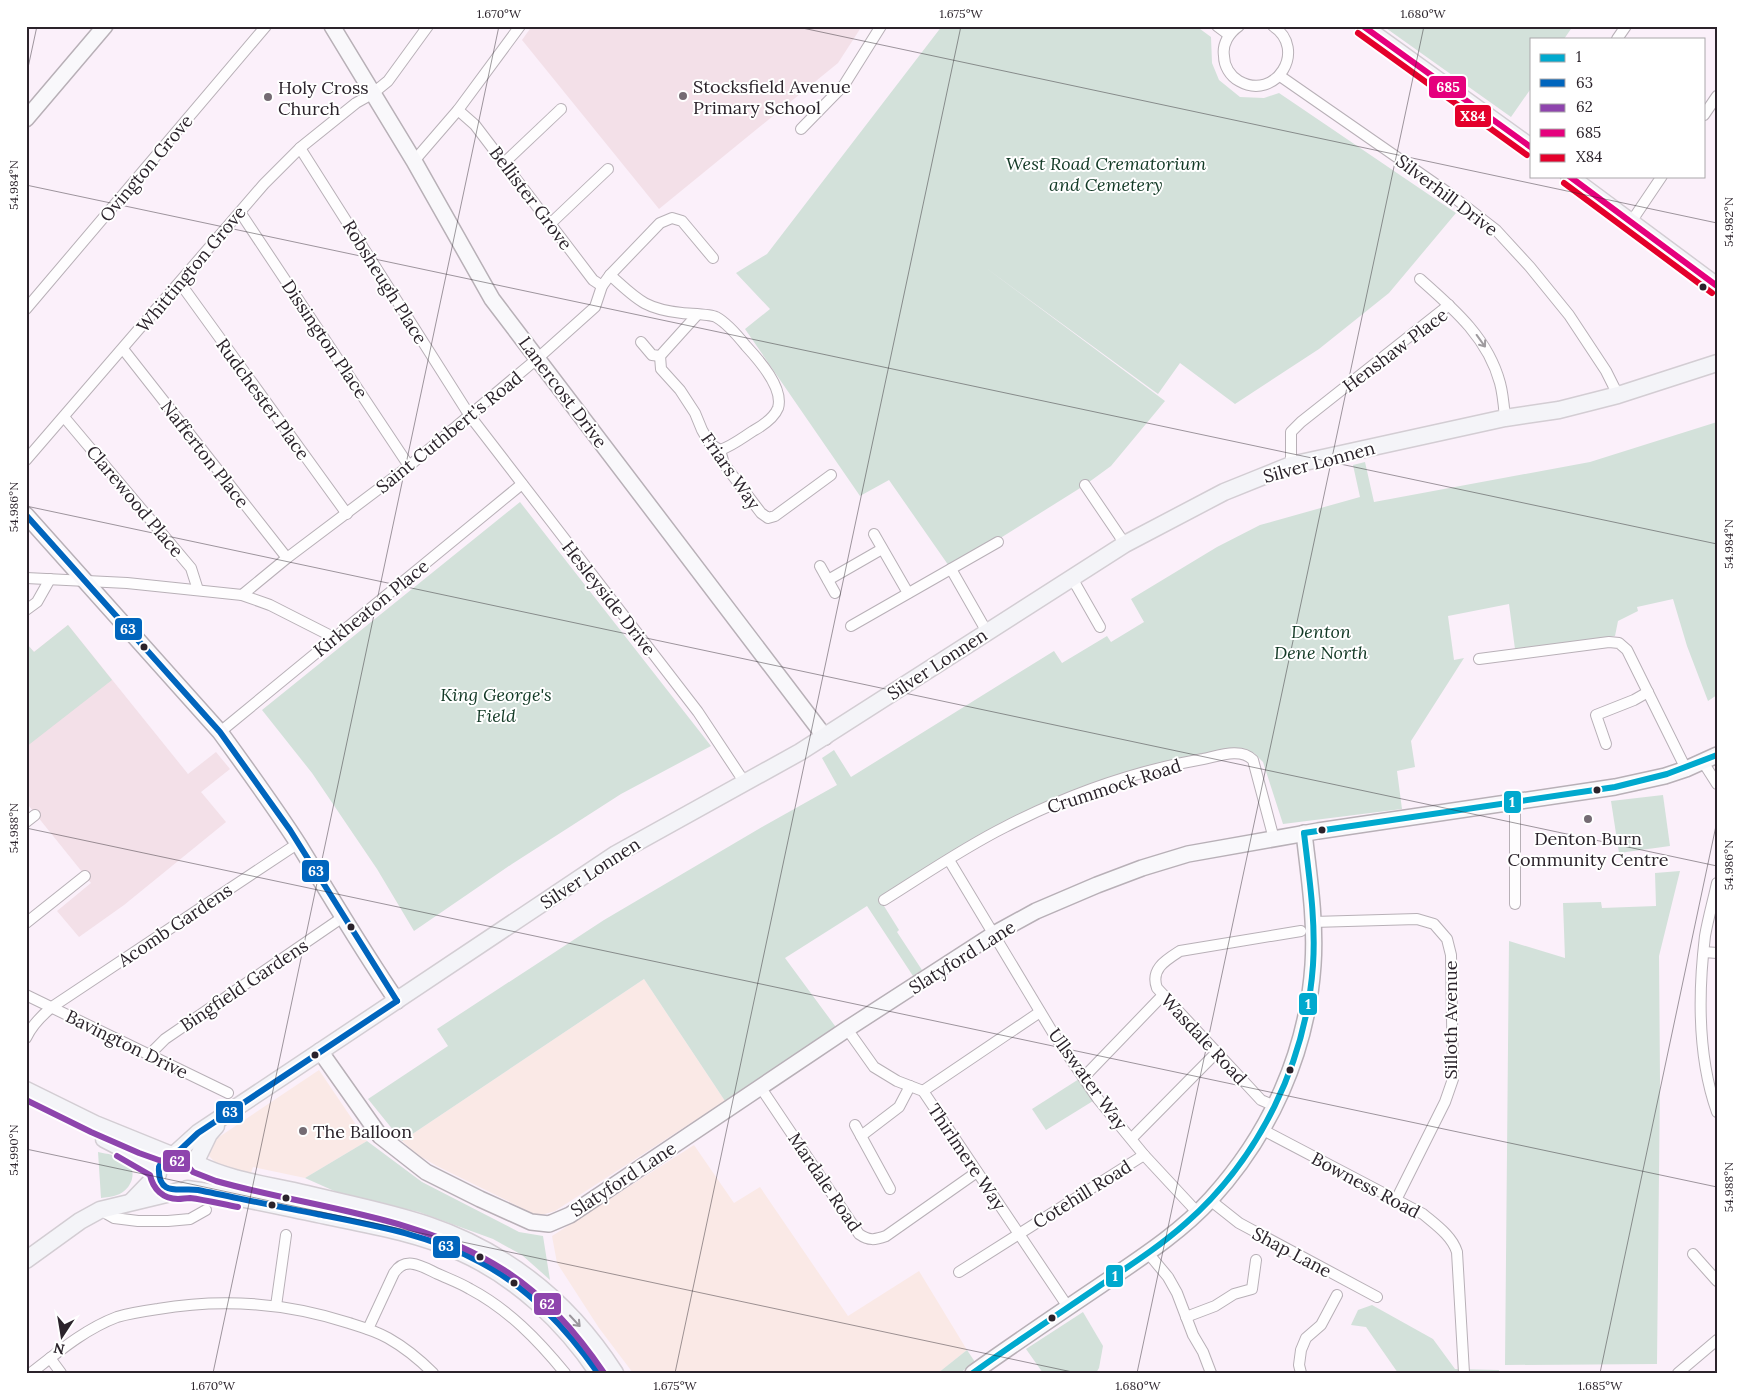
<svg xmlns="http://www.w3.org/2000/svg" width="1743" height="1399" font-family="Lora,serif">
  <style>
    .commercial { fill: #fae9e6 }
    .education { fill: #f3e0e8 }
    .green { fill: #d3e1da }
    .lines { fill: none; stroke-linecap: round; stroke-linejoin: round }
    .street-casing { stroke: #b8b0b7; stroke-width: 12 }
    .secondary-casing { stroke: #b8b0b7; stroke-width: 18 }
    .primary-casing { stroke: #d3cdd3; stroke-width: 19 }
    .street { stroke: #fefdfe; stroke-width: 10 }
    .secondary { stroke: #f9f8fb; stroke-width: 15 }
    .primary { stroke: #f4f4f8; stroke-width: 16 }
    .bus-1-casing { stroke: #fff; stroke-width: 10 }
    .bus-2-casing { stroke: #fff; stroke-width: 10 }
    .bus-3-casing { stroke: #fff; stroke-width: 10 }
    .bus-4-casing { stroke: #fff; stroke-width: 10 }
    .bus-5-casing { stroke: #fff; stroke-width: 10 }
    .bus-1 { stroke: #00a9ce; stroke-width: 6 }
    .bus-2 { stroke: #0065bd; stroke-width: 6 }
    .bus-3 { stroke: #8e44ad; stroke-width: 6 }
    .bus-4 { stroke: #e5007d; stroke-width: 6 }
    .bus-5 { stroke: #e4002b; stroke-width: 6 }
    .oneway { stroke: #9f9b9f }
    .oneway2 { stroke: #9a969c }
    .ticks { fill: none; stroke: #2b232b; stroke-width: 1; stroke-opacity: 0.45 }
    .poi-dot { fill: #746b73; stroke: #fff; stroke-width: 2 }
    .bus-dot { fill: #2b232b; stroke: #fff; stroke-width: 2 }
    .labels { text-anchor: middle; dominant-baseline: central; stroke-width: 4; stroke-linejoin: round; paint-order: stroke }
    .poi-label { font-size: 18px; fill: #2b232b; stroke: #fff; text-anchor: start }
    .park-label { font-size: 18px; font-style: italic; fill: #113824; stroke: #fff }
    .street-label { font-size: 18px; fill: #2b232b; stroke: #fff }
    .line-badge { stroke: #fff; stroke-width: 2 }
    .badge-label { font-size: 14px; text-anchor: middle; font-weight: bold; fill: #fff }
    .neatline { fill: none; stroke: #2b232b; stroke-width: 2 }
    .ticks-label { font-size: 12px; text-anchor: middle; fill: #2b232b }
  </style>
  <rect width="100%" height="100%" fill="#fbf0fa"/>
  <!-- commercial -->
  <g class="commercial">
    <path d="M644,979L725,1101L555,1211L545,1214H534L437,1166L418,1155L402,1141Z"/>
    <path d="M319,1070L367,1141L305,1178L253,1167L251,1173L228,1168L215,1162L208,1155L210,1145L216,1139Z"/>
    <path d="M694,1145L734,1203L760,1187L848,1316L919,1271L967,1350L938,1373H633L599,1328L557,1263L552,1236Z"/>
  </g>
  <!-- education -->
  <g class="education">
    <path d="M532,26H862L838,63L659,209L522,40Z"/>
    <path d="M68,625L188,774L216,752L230,769L201,792L226,822L124,905L79,937L57,911L91,883L29,806L26,808V643L34,652Z"/>
  </g>
  <!-- green -->
  <g class="green">
    <path d="M942,26H1196L1211,37L1212,63L1219,80L1240,97L1264,98L1279,93L1456,213L1389,293L1319,349L1235,404L1180,363L1158,394L982,265L1165,401L1111,466L1085,485L951,569L889,480L860,496L745,329L770,309L736,273L767,254Z"/>
    <path d="M1383,26H1573L1564,39H1532V87L1511,117Z"/>
    <path d="M1717,422V695L1708,701L1687,646L1673,599L1637,607L1638,611L1618,621L1615,636L1515,649L1509,604L1448,616L1454,660L1464,658L1411,741L1415,767L1397,771L1402,809L1283,824L1263,762L1254,753L1238,749L1126,774L941,859L879,898L899,930L897,932L922,970L913,976L867,906L785,958L838,1030L725,1101L644,979L402,1141L368,1099L448,1046L437,1029L604,920L762,827L837,785L822,758L834,750L851,777L1054,651L1062,663L1107,636L1111,642L1144,622L1131,599L1217,547L1260,525L1360,497L1353,465L1365,462L1374,502L1590,462Z"/>
    <path d="M520,502L711,746L621,794L512,864L414,931L377,869L312,773L262,710Z"/>
    <path d="M68,625L112,680L26,747V643L34,652Z"/>
    <path d="M1663,795L1670,846L1619,853L1611,801Z"/>
    <path d="M1680,871L1659,956L1660,1080L1657,1364L1505,1365L1509,941L1565,958L1563,903L1601,902L1602,908L1656,906L1655,873Z"/>
    <path d="M1079,1079L1093,1101L1046,1130L1032,1109Z"/>
    <path d="M367,1141L422,1182L519,1232L543,1236L550,1280L522,1255L493,1239L419,1212L341,1194L305,1178Z"/>
    <path d="M98,1152C107,1154 118,1155 125,1160C139,1170 132,1190 117,1195C112,1197 106,1197 101,1198Z"/>
    <path d="M1372,1305L1433,1339L1455,1369L1499,1370V1373H1398L1366,1327L1351,1325L1358,1310Z"/>
    <path d="M1083,1312L1103,1346L1099,1368L1096,1373H1043L1026,1349Z"/>
    <path d="M967,1350L975,1362L960,1373H938Z"/>
  </g>
  <g class="lines">
    <!-- street casing -->
    <g class="street-casing">
      <g id="street">
        <path d="M1217,26L1229,35"/>
        <path d="M1239,26C1229,33 1222,44 1224,56C1224,66 1230,76 1239,81C1276,102 1308,49 1273,26"/>
        <path d="M1617,39L1626,26"/>
        <path d="M1280,76L1447,192L1496,230L1530,267L1569,315L1606,371L1618,395"/>
        <path d="M458,110L475,125L593,280L602,286"/>
        <path d="M1704,115L1717,96"/>
        <path d="M801,129L844,85L881,26"/>
        <path d="M300,148L470,416L698,712L745,783"/>
        <path d="M414,161L458,110L520,26"/>
        <path d="M504,163L561,109"/>
        <path d="M240,212L409,466"/>
        <path d="M1631,222L1662,176"/>
        <path d="M550,224L608,169"/>
        <path d="M610,275C637,299 644,309 682,313C690,314 710,314 716,317C727,323 738,336 746,346C759,360 784,388 778,408C774,418 762,426 753,431C742,438 732,446 720,450"/>
        <path d="M1420,279C1454,309 1488,338 1500,383C1503,394 1504,407 1505,418"/>
        <path d="M180,283L347,514"/>
        <path d="M26,309L266,26"/>
        <path d="M641,342L652,355L660,356L697,315"/>
        <path d="M123,349L287,558"/>
        <path d="M660,356L661,369L680,390L695,413L702,430L710,444L720,450L724,464L761,513L768,518L775,516L831,475"/>
        <path d="M64,417L191,568L198,590"/>
        <path d="M26,460L264,184L300,148L356,103L372,94L388,81L428,26"/>
        <path d="M1291,465V432L1301,422L1449,305"/>
        <path d="M1085,485L1125,544"/>
        <path d="M874,534L908,593"/>
        <path d="M820,566L835,593"/>
        <path d="M951,569L987,632"/>
        <path d="M26,578L127,583L242,595L270,605L335,638"/>
        <path d="M1072,578L1100,627"/>
        <path d="M828,580L882,549"/>
        <path d="M242,595L287,558L409,466L538,358L595,307L602,286L610,275L660,223L672,218L682,221L713,258"/>
        <path d="M26,610L37,602L50,579"/>
        <path d="M851,626L998,542"/>
        <path d="M1479,659L1609,642L1619,643L1627,650L1686,769"/>
        <path d="M220,732L522,484"/>
        <path d="M1606,744L1596,715L1634,700L1648,692"/>
        <path d="M1703,762L1717,784"/>
        <path d="M1515,803V904"/>
        <path d="M26,822L35,815"/>
        <path d="M949,860L1053,1033L1098,1099L1144,1155L1197,1212"/>
        <path d="M1717,883C1713,901 1708,919 1705,936C1698,994 1697,1056 1717,1112"/>
        <path d="M884,900C924,875 963,848 1005,827C1067,795 1134,771 1203,759C1218,756 1241,747 1253,760L1274,839"/>
        <path d="M1313,922L1417,919L1434,924L1447,939L1451,955L1453,1079L1445,1102L1396,1200"/>
        <path d="M26,923L85,876"/>
        <path d="M1704,952L1717,953"/>
        <path d="M26,995L228,1093"/>
        <path d="M847,1029L874,1067L897,1081L923,1091L1068,1307"/>
        <path d="M26,1038C32,1025 41,1016 52,1007L297,844"/>
        <path d="M149,1055L165,1039L343,917"/>
        <path d="M1084,1077L1163,995"/>
        <path d="M761,1088L859,1234C869,1241 875,1240 886,1236L977,1172"/>
        <path d="M923,1091L1040,1012"/>
        <path d="M1275,1106L1261,1100L1157,988C1150,969 1166,960 1180,951L1301,931"/>
        <path d="M855,1125L890,1189"/>
        <path d="M1263,1130L1423,1214C1436,1225 1452,1236 1457,1252L1464,1373"/>
        <path d="M861,1136L899,1107L910,1086"/>
        <path d="M1132,1138L1217,1052"/>
        <path d="M1210,1200L1239,1223L1377,1297"/>
        <path d="M100,1210L114,1218L138,1221H168L190,1219L206,1210"/>
        <path d="M1148,1253L1168,1277L1177,1293L1193,1335L1203,1352L1211,1373"/>
        <path d="M1693,1254L1717,1281"/>
        <path d="M959,1272L1144,1155"/>
        <path d="M276,1306L286,1235"/>
        <path d="M1186,1317L1215,1306L1234,1294L1252,1289L1256,1260"/>
        <path d="M368,1329L394,1273C406,1255 423,1267 438,1274C449,1279 460,1283 470,1289C508,1309 538,1340 565,1373"/>
        <path d="M50,1358L61,1373"/>
        <path d="M31,1373C58,1352 85,1329 117,1317C130,1313 144,1311 158,1309C222,1298 287,1303 349,1323C362,1327 376,1331 388,1338C404,1347 420,1360 433,1373"/>
        <path d="M1301,1373L1299,1365L1301,1350L1306,1338L1321,1325L1337,1295"/>
        <path d="M1678,1373L1717,1340"/>
      </g>
    </g>
    <!-- secondary casing -->
    <g class="secondary-casing">
      <g id="secondary">
        <path d="M332,26L414,161L492,299L825,737"/>
        <path d="M26,119L105,26"/>
        <path d="M26,515L220,732C247,769 274,806 299,845C331,897 362,950 397,1001"/>
        <path d="M320,1051L380,1136L426,1172L480,1199L531,1222L549,1224L570,1215L847,1029L994,934L1036,911L1097,885L1142,868L1188,854L1318,831L1615,787L1665,776L1686,769L1717,755"/>
        <path d="M973,1373C1015,1343 1058,1314 1101,1285C1139,1259 1180,1233 1211,1199C1270,1134 1307,1053 1313,965C1316,921 1309,876 1304,833"/>
      </g>
    </g>
    <!-- primary casing -->
    <g class="primary-casing">
      <g id="primary">
        <path d="M1363,26L1532,148"/>
        <path d="M1569,176L1717,286"/>
        <path d="M26,1090L95,1124L169,1154"/>
        <path d="M104,1139L137,1156L158,1170"/>
        <path d="M177,1152L198,1133L616,854L800,752L1125,544L1224,492L1291,465L1505,418L1559,410L1618,395L1717,363"/>
        <path d="M196,1161L209,1134L216,1126"/>
        <path d="M197,1164C231,1181 270,1185 307,1194C348,1204 389,1212 428,1225C507,1252 570,1303 615,1373"/>
        <path d="M187,1189C231,1195 274,1205 317,1214C365,1224 415,1232 460,1252C516,1277 564,1322 598,1373"/>
        <path d="M132,1201L158,1174"/>
        <path d="M26,1260L80,1221L100,1210L179,1191"/>
      </g>
    </g>
    <!-- street -->
    <use href="#street" class="street"/>
    <!-- secondary -->
    <use href="#secondary" class="secondary"/>
    <!-- primary -->
    <use href="#primary" class="primary"/>
    <!-- bus-1 casing -->
    <g class="bus-1-casing">
      <g id="bus-1">
        <path d="M1304,833L1615,787L1667,774L1717,755"/>
        <path d="M973,1373C1013,1344 1054,1317 1095,1289C1126,1268 1158,1248 1186,1223C1260,1158 1306,1062 1313,965C1316,921 1309,876 1304,833"/>
      </g>
    </g>
    <!-- bus-2 casing -->
    <g class="bus-2-casing">
      <g id="bus-2">
        <path d="M26,515L220,732L290,830L397,1001"/>
        <path d="M397,1001L198,1133L180,1150L165,1156L159,1167C157,1198 181,1187 198,1190C238,1198 278,1207 317,1214C373,1225 430,1235 480,1262C529,1288 566,1328 598,1373"/>
      </g>
    </g>
    <!-- bus-3 casing -->
    <g class="bus-3-casing">
      <g id="bus-3">
        <path d="M26,1100L91,1132L139,1153L167,1163L177,1161L185,1163L193,1172L216,1181C311,1208 419,1215 504,1270C545,1296 577,1333 604,1373"/>
        <path d="M117,1156L150,1175C153,1189 163,1199 178,1199C182,1199 186,1198 190,1198C206,1200 222,1204 238,1207"/>
      </g>
    </g>
    <!-- bus-4 casing -->
    <g class="bus-4-casing">
      <g id="bus-4">
        <path d="M1363,26L1532,148"/>
        <path d="M1569,176L1717,286"/>
      </g>
    </g>
    <!-- bus-5 casing -->
    <g class="bus-5-casing">
      <g id="bus-5">
        <path d="M1358,33L1527,155"/>
        <path d="M1564,183L1712,293"/>
      </g>
    </g>
    <!-- bus-1 -->
    <use href="#bus-1" class="bus-1"/>
    <!-- bus-2 -->
    <use href="#bus-2" class="bus-2"/>
    <!-- bus-3 -->
    <use href="#bus-3" class="bus-3"/>
    <!-- bus-4 -->
    <use href="#bus-4" class="bus-4"/>
    <!-- bus-5 -->
    <use href="#bus-5" class="bus-5"/>
  </g>
  <!-- one-way arrows -->
  <defs><path id="oneway-shaft" d="M-6 0H5M1.5-3L5.5 0L1.5 3" fill="none" stroke-width="1.6" stroke-linecap="round" stroke-linejoin="round" transform="scale(1.25)"/></defs>
  <use class="oneway" href="#oneway-shaft" transform="translate(1481 341) rotate(54)"/>
  <use class="oneway2" href="#oneway-shaft" transform="translate(575 1321) rotate(47)"/>
  <!-- ticks -->
  <path class="ticks" d="M793,26L1717,223M26,77L37,26M26,185L1717,544M26,506L1717,866M26,828L1717,1187M26,1149L1077,1373M213,1373L499,26M675,1373L961,26M1137,1373L1424,26M1600,1373L1717,821"/>
  <!-- markers -->
  <g class="poi-dot">
    <circle cx="683" cy="96" r="5"/>
    <circle cx="268" cy="97" r="5"/>
    <circle cx="1588" cy="819" r="5"/>
    <circle cx="303" cy="1131" r="5"/>
  </g>
  <g class="bus-dot">
    <circle cx="1703" cy="287" r="4.5"/>
    <circle cx="144" cy="647" r="4.5"/>
    <circle cx="1597" cy="790" r="4.5"/>
    <circle cx="1322" cy="830" r="4.5"/>
    <circle cx="351" cy="927" r="4.5"/>
    <circle cx="315" cy="1055" r="4.5"/>
    <circle cx="1290" cy="1070" r="4.5"/>
    <circle cx="286" cy="1198" r="4.5"/>
    <circle cx="272" cy="1205" r="4.5"/>
    <circle cx="480" cy="1257" r="4.5"/>
    <circle cx="514" cy="1283" r="4.5"/>
    <circle cx="1052" cy="1318" r="4.5"/>
  </g>
  <g class="labels">
    <!-- poi labels -->
    <g class="poi-label">
      <text x="693" y="86">Stocksfield Avenue<tspan x="693" dy="21">Primary School</tspan></text>
      <text x="278" y="87">Holy Cross<tspan x="278" dy="21">Church</tspan></text>
      <text x="1588" y="838" text-anchor="middle">Denton Burn<tspan x="1588" dy="21">Community Centre</tspan></text>
      <text x="313" y="1131">The Balloon</text>
    </g>
    <!-- park labels -->
    <g class="park-label">
      <text x="1106" y="163">West Road Crematorium<tspan x="1106" dy="21">and Cemetery</tspan></text>
      <text x="1321" y="631">Denton<tspan x="1321" dy="21">Dene North</tspan></text>
      <text x="496" y="694">King George's<tspan x="496" dy="21">Field</tspan></text>
    </g>
    <!-- street labels -->
    <g class="street-label">
      <text transform="translate(146 168) rotate(-50)">Ovington Grove</text>
      <text transform="translate(1447 195) rotate(37)">Silverhill Drive</text>
      <text transform="translate(531 198) rotate(53)">Bellister Grove</text>
      <text transform="translate(191 269) rotate(-50)">Whittington Grove</text>
      <text transform="translate(385 282) rotate(58)">Robsheugh Place</text>
      <text transform="translate(325 339) rotate(56)">Dissington Place</text>
      <text transform="translate(1395 350) rotate(-37)">Henshaw Place</text>
      <text transform="translate(563 392) rotate(53)">Lanercost Drive</text>
      <text transform="translate(263 399) rotate(54)">Rudchester Place</text>
      <text transform="translate(449 432) rotate(-39)">Saint Cuthbert's Road</text>
      <text transform="translate(205 454) rotate(52)">Nafferton Place</text>
      <text transform="translate(1319 462) rotate(-15)">Silver Lonnen</text>
      <text transform="translate(731 471) rotate(55)">Friars Way</text>
      <text transform="translate(135 501) rotate(50)">Clarewood Place</text>
      <text transform="translate(609 598) rotate(52)">Hesleyside Drive</text>
      <text transform="translate(371 608) rotate(-39)">Kirkheaton Place</text>
      <text transform="translate(937 664) rotate(-33)">Silver Lonnen</text>
      <text transform="translate(1114 786) rotate(-18)">Crummock Road</text>
      <text transform="translate(590 873) rotate(-33)">Silver Lonnen</text>
      <text transform="translate(175 925) rotate(-34)">Acomb Gardens</text>
      <text transform="translate(962 957) rotate(-32)">Slatyford Lane</text>
      <text transform="translate(244 985) rotate(-34)">Bingfield Gardens</text>
      <text transform="translate(1450 1020) rotate(-90)">Silloth Avenue</text>
      <text transform="translate(1204 1039) rotate(47)">Wasdale Road</text>
      <text transform="translate(127 1044) rotate(26)">Bavington Drive</text>
      <text transform="translate(1088 1079) rotate(54)">Ullswater Way</text>
      <text transform="translate(967 1157) rotate(56)">Thirlmere Way</text>
      <text transform="translate(623 1179) rotate(-33)">Slatyford Lane</text>
      <text transform="translate(825 1182) rotate(56)">Mardale Road</text>
      <text transform="translate(1366 1185) rotate(28)">Bowness Road</text>
      <text transform="translate(1082 1194) rotate(-32)">Cotehill Road</text>
      <text transform="translate(1292 1252) rotate(28)">Shap Lane</text>
    </g>
  </g>
  <g class="line-badge">
    <rect x="1428" y="75" width="39" height="24" rx="5" fill="#e5007d"/>
    <rect x="1454" y="104" width="38" height="24" rx="5" fill="#e4002b"/>
    <rect x="114" y="617" width="29" height="24" rx="5" fill="#0065bd"/>
    <rect x="1503" y="790" width="19" height="24" rx="5" fill="#00a9ce"/>
    <rect x="301" y="859" width="29" height="24" rx="5" fill="#0065bd"/>
    <rect x="1298" y="992" width="20" height="24" rx="5" fill="#00a9ce"/>
    <rect x="215" y="1100" width="29" height="24" rx="5" fill="#0065bd"/>
    <rect x="162" y="1149" width="29" height="24" rx="5" fill="#8e44ad"/>
    <rect x="432" y="1235" width="29" height="24" rx="5" fill="#0065bd"/>
    <rect x="1105" y="1264" width="19" height="24" rx="5" fill="#00a9ce"/>
    <rect x="533" y="1292" width="29" height="24" rx="5" fill="#8e44ad"/>
  </g>
  <g class="badge-label">
    <text x="1448" y="92">685</text>
    <text x="1473" y="121">X84</text>
    <text x="128" y="634">63</text>
    <text x="1512" y="807">1</text>
    <text x="316" y="876">63</text>
    <text x="1308" y="1009">1</text>
    <text x="230" y="1117">63</text>
    <text x="177" y="1166">62</text>
    <text x="446" y="1251">63</text>
    <text x="1115" y="1281">1</text>
    <text x="547" y="1309">62</text>
  </g>
  <!-- border -->
  <rect width="1743" height="1399" fill="none" stroke="#ffffff" stroke-width="55"/>
  <!-- legend -->
  <rect x="1530" y="38" width="175" height="140" fill="#ffffff" stroke="#aaa7aa"/>
  <rect x="1540" y="54" width="25" height="8" fill="#00a9ce" stroke="#aaa7aa"/>
  <text x="1576" y="62" font-size="15" fill="#2b232b">1</text>
  <rect x="1540" y="79" width="25" height="8" fill="#0065bd" stroke="#aaa7aa"/>
  <text x="1576" y="88" font-size="15" fill="#2b232b">63</text>
  <rect x="1540" y="104" width="25" height="8" fill="#8e44ad" stroke="#aaa7aa"/>
  <text x="1576" y="112" font-size="15" fill="#2b232b">62</text>
  <rect x="1540" y="129" width="25" height="8" fill="#e5007d" stroke="#aaa7aa"/>
  <text x="1576" y="138" font-size="15" fill="#2b232b">685</text>
  <rect x="1540" y="154" width="25" height="8" fill="#e4002b" stroke="#aaa7aa"/>
  <text x="1576" y="162" font-size="15" fill="#2b232b">X84</text>
  <!-- north arrow -->
  <g transform="translate(62 1336) rotate(192)" stroke="#ffffff" stroke-width="4" paint-order="stroke">
  <path d="M0-4L9 19L0 12L-9 19Z" fill="#2b232b"/>
  <text y="-8" font-size="14" font-weight="bold" text-anchor="middle" fill="#2b232b">N</text>
  </g>
  <rect x="28" y="28" width="1688" height="1344" class="neatline"/>
  <g class="ticks-label">
    <text x="499" y="18">1.670°W</text>
    <text x="961" y="18">1.675°W</text>
    <text x="1423" y="18">1.680°W</text>
    <text transform="translate(14 185) rotate(-90)" y="4">54.984°N</text>
    <text transform="translate(1729 222) rotate(-90)" y="4">54.982°N</text>
    <text transform="translate(14 507) rotate(-90)" y="4">54.986°N</text>
    <text transform="translate(1729 544) rotate(-90)" y="4">54.984°N</text>
    <text transform="translate(14 828) rotate(-90)" y="4">54.988°N</text>
    <text transform="translate(1729 865) rotate(-90)" y="4">54.986°N</text>
    <text transform="translate(14 1150) rotate(-90)" y="4">54.990°N</text>
    <text transform="translate(1729 1187) rotate(-90)" y="4">54.988°N</text>
    <text x="213" y="1390">1.670°W</text>
    <text x="675" y="1390">1.675°W</text>
    <text x="1138" y="1390">1.680°W</text>
    <text x="1600" y="1390">1.685°W</text>
  </g>
</svg>
